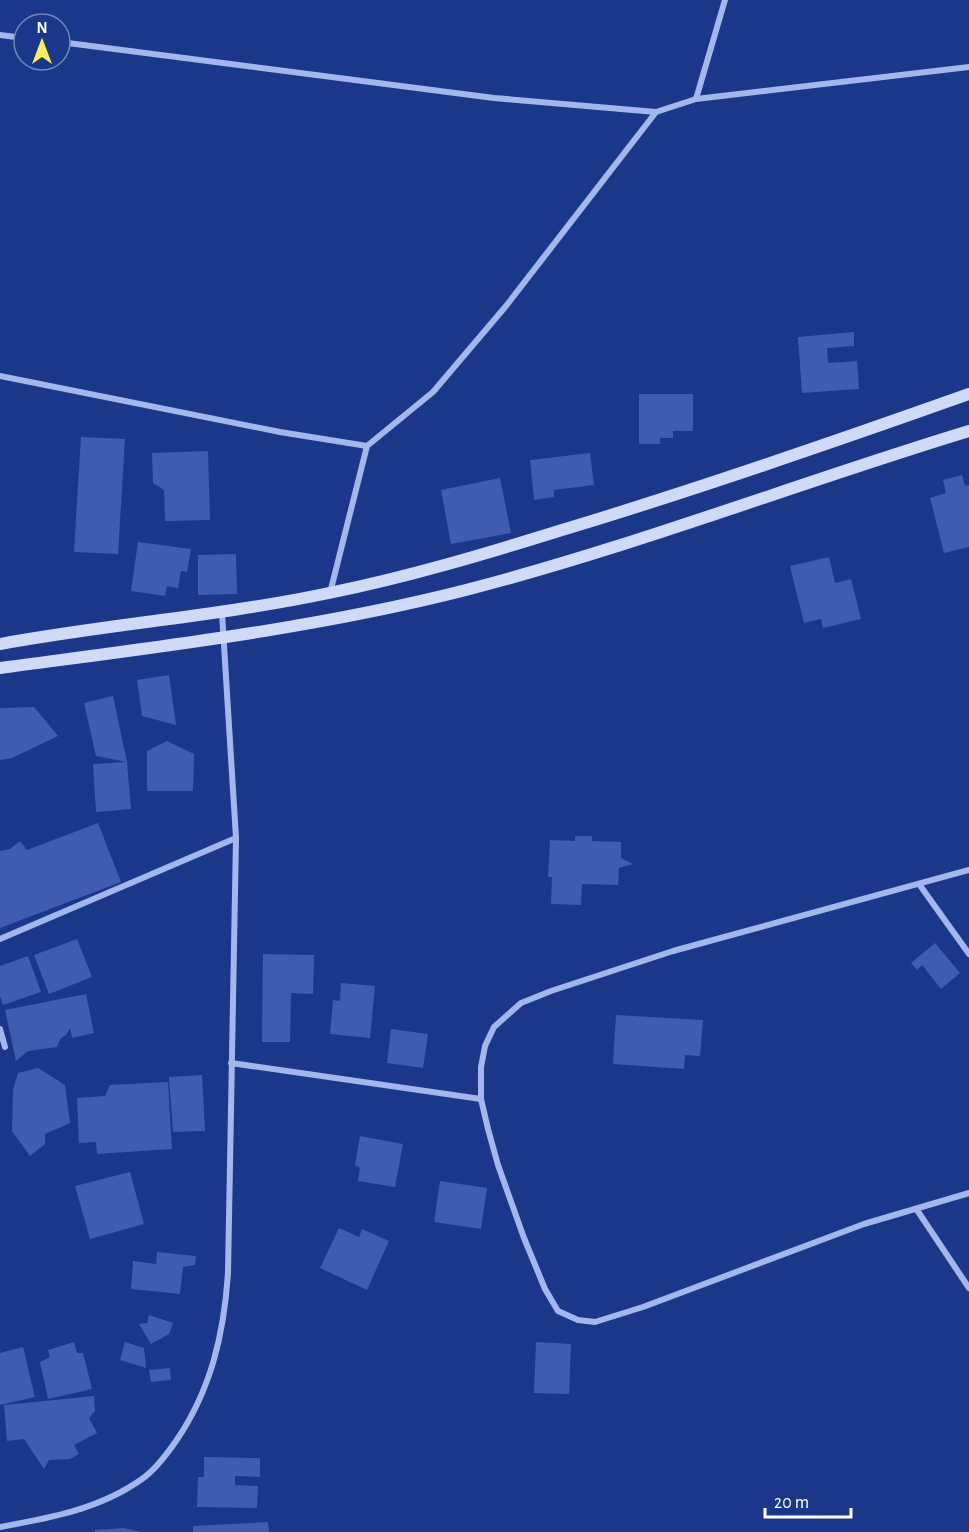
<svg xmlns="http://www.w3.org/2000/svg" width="969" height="1532" font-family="'Alegreya Sans',sans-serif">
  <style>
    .building { fill: #3e5db0 }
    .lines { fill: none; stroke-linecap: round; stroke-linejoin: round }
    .street { stroke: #a3b7ed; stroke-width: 6 }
    .secondary { stroke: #cfdaf9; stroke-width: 12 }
  </style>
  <rect width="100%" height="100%" fill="#1a3789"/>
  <!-- building -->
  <g class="building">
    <path d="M854,332V346L827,348L828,363L857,361L859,389L802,393L798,337Z"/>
    <path d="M639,394H693V431H673V438H660V444H639Z"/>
    <path d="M81,437L125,439L118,554L74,552Z"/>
    <path d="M208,451L210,520L165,521L164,490L153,483L152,453Z"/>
    <path d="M590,453L594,485L554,490V497L534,500L530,460Z"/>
    <path d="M962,475L965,486L969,485V547L944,553L930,498L946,493L943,480Z"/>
    <path d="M500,478L511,533L451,544L441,490Z"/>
    <path d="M138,542L191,549L187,572L181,571L178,588L167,586L165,596L131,591Z"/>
    <path d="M236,554L237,594L198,595V555Z"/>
    <path d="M829,557L835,583L851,579L861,619L823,628L821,619L804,623L790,566Z"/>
    <path d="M169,675L176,725L142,716L137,680Z"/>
    <path d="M113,696L127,762L96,756L84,703Z"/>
    <path d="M34,707L58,736L12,758L0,760V708Z"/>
    <path d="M167,741L194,754L193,791H147V751Z"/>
    <path d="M127,762L131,809L96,812L93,764Z"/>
    <path d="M98,823L121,882L0,928V851L10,849L20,841L27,850Z"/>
    <path d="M575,836H592V841L621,842V858L633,864L619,868L618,885L582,884L581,905L551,904L552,877H548L550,840L575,841Z"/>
    <path d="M77,939L92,977L49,994L34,955Z"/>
    <path d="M935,943L960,973L941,989L922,965L917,970L911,963Z"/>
    <path d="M263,954L314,955L313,994L291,993L290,1042H262Z"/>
    <path d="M28,956L41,992L3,1005L0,996V966Z"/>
    <path d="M341,983L375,986L370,1038L330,1034L333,1000L340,1001Z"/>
    <path d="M86,994L94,1033L72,1038L70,1028L66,1035L61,1038L57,1047L28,1051L16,1061L5,1010Z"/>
    <path d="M616,1015L703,1020L700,1056L685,1055L684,1069L613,1064Z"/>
    <path d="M391,1029L428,1034L423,1068L387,1063Z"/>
    <path d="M38,1068L65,1085L70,1123L45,1134V1144L30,1156L12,1131L13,1090L18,1073Z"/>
    <path d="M202,1075L205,1131L173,1132L169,1077Z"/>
    <path d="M168,1082L172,1149L97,1154L96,1142L79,1143L77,1098L105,1096L110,1085Z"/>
    <path d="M360,1136L403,1144L395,1187L358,1181L360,1168L355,1165Z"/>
    <path d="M130,1172L144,1224L90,1239L75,1186Z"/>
    <path d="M440,1181L487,1188L481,1229L434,1222Z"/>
    <path d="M339,1228L359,1237L362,1229L389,1241L367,1290L320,1268Z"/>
    <path d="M157,1252L196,1256L195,1265L183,1267L180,1294L131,1289L133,1261L156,1264Z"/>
    <path d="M149,1315L173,1323L169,1334L151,1344L139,1324L147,1323Z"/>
    <path d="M74,1342L77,1353H83L92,1389L48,1399L40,1362L50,1357L48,1350Z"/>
    <path d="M125,1342L144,1348L146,1368L120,1360Z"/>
    <path d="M536,1342L571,1344L569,1394L534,1393Z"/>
    <path d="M23,1347L35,1397L0,1405V1353Z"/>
    <path d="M170,1368L171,1380L151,1382L149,1370Z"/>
    <path d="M94,1396L95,1411L89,1418L97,1433L74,1445L79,1454L70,1459L49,1460L44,1469L24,1439L7,1441L4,1405Z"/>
    <path d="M204,1457L260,1458V1477L235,1476V1485L258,1486L257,1508L197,1507L198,1477H204Z"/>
    <path d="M268,1522L269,1532H193V1526Z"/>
    <path d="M123,1528L142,1532H95V1530Z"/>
  </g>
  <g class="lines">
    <!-- street -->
    <g class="street">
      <path d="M0,35L24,38"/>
      <path d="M60,42L494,98L656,112"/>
      <path d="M696,99L725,0"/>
      <path d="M0,376L280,432L367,446"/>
      <path d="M330,593L367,446L433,392L506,306L656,112L696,99L969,67"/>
      <path d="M969,870L673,951L551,991L521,1003L494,1027L485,1046L481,1067V1099L488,1129L498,1165L524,1238L545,1289L558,1311L578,1320L595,1322L643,1307L864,1224L969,1193"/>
      <path d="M919,884L969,954"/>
      <path d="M0,939L236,838"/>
      <path d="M0,1029L5,1047"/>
      <path d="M231,1063L481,1099"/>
      <path d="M917,1210L969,1288"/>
      <path d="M0,1527C50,1518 100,1509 142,1479C155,1470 167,1454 176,1441C211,1390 224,1334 228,1273L236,838L222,613"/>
    </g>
    <!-- secondary -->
    <g class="secondary">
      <path d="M0,644C109,624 220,616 329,593C408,577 485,554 562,530C699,489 834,442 969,394"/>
      <path d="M0,668C156,647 313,629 466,590C636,546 801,482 969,431"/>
    </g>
  </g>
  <!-- north arrow -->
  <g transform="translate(42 42)"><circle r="28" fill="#1a3789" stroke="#7687b8" stroke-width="1.5"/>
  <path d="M0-4.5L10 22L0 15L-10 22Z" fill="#ffed5f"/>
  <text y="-9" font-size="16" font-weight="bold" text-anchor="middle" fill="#ffffff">N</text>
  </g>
  <!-- scale -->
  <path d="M765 1508v9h86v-9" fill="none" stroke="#ffffff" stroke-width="3"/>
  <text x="774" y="1508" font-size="18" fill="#ffffff" stroke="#1a3789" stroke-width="4.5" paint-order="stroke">20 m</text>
</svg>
